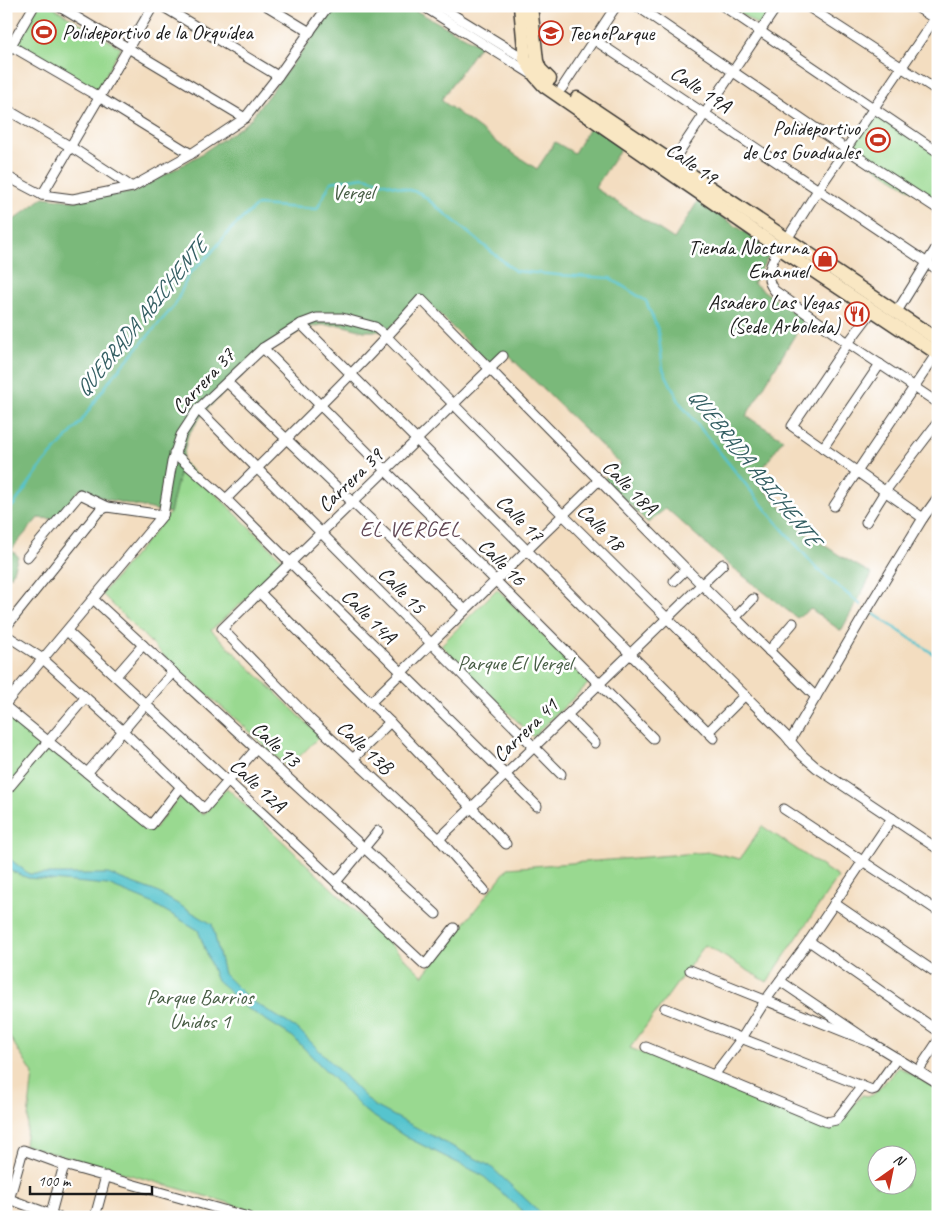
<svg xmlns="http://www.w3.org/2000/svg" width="944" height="1223" font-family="Caveat,sans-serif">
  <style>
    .green { fill: #99d990; stroke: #5a7a56; fill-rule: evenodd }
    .forest { fill: #7ab97a; stroke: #4b6a4b }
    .water { fill: #57c4ce; stroke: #3a7075 }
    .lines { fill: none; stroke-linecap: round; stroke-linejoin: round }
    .stream { stroke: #57c4ce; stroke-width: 2.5 }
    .minor-casing { stroke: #3c3935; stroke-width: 11 }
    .secondary-casing { stroke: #3c3935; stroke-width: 15 }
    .minor { stroke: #fff; stroke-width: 9 }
    .secondary { stroke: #f9e7c3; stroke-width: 12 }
    .labels { text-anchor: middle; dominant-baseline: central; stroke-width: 5; stroke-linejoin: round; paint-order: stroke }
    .poi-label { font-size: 21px; fill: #1c1c1c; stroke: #fff; text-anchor: end }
    .street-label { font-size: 21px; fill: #1c1c1c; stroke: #fff }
    .park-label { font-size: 21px; fill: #485e45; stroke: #fff }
    .water-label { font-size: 22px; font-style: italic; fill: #345f63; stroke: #fff }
    .neighbourhood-label { font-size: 22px; letter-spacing: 1px; fill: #604754; stroke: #fff }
  </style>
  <rect width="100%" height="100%" fill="#fff"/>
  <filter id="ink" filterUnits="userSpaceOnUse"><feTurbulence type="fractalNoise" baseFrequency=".02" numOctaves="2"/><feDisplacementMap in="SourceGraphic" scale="10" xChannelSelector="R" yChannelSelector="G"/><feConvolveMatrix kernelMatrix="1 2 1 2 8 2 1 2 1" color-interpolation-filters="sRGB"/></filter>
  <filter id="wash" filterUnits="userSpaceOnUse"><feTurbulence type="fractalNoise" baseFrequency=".0096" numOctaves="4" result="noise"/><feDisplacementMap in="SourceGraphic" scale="20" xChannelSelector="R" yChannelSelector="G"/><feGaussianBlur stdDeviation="1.12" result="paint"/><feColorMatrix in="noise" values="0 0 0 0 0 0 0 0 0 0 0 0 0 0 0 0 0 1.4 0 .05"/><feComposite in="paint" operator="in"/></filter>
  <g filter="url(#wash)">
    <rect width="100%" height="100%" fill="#f3ddc0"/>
    <!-- green -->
    <g class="green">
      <path d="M37,6H51L121,48L97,90L16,43Z"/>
      <path d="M730,6H774L760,27Z"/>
      <path d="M874,110L938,154V207L848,150Z"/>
      <path d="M182,461L285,562L253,593L211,630L320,736L288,768L246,728L175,667L102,594L170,513Z"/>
      <path d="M497,589L590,682L533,737L441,645Z"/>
      <path d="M9,713L153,830L181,795L203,815L227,788L423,976L508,868L710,852L740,859L762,826L838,877L767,982L705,945L630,1048L829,1129L835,1127L862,1095L869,1096L873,1095L899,1067L938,1090V1217H268L226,1202L25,1145L33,1074L6,1031V716ZM876,1156H906V1186H876Z"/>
    </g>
    <!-- forest -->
    <path class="forest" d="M335,6H407L480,45L441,100L502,146L537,169L555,142L574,153L591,125L622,147L595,188L674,239L698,201L772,250L753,283L804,320L746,416L783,439L755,480L806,533L839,555L872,574L841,631L811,609L797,618L728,564L666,508L648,523L604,479L620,464L504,351L490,365L422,297L387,331H364L340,325H321L303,329L268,351L205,411L188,435L170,513L106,499L80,489L55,519L38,518L11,550L18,556L11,577L6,572V226L44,197L72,201L135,192L198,156L248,122L313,37Z"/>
    <!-- water -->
    <path class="water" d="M6,856L29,874H108L157,892L212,924L224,974L249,999L299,1030L373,1105L490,1166L545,1217H529L482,1175L406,1137L365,1111L293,1037L245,1007L216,979L198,930L152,903L108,885L28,878L6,869Z"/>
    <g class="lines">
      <!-- stream -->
      <g class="stream">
        <path d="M6,509L13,506L42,465L80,423L112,377L175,305L189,274L211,253L230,230L257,205L317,209L331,182L364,177L420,193L515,271L558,275L610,278L646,301L658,330L663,369L680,403L772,517L818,570L861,605"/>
        <path d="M871,612L938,657"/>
      </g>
    </g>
  </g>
  <g filter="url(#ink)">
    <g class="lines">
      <!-- minor casing -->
      <g class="minor-casing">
        <g id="minor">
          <path d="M58,6L245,118"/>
          <path d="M162,6L278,76"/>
          <path d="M267,6L310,32"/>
          <path d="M423,6L533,75"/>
          <path d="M439,6L525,59"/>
          <path d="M637,6L846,149L938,209"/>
          <path d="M723,6L938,152"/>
          <path d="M807,6L938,91"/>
          <path d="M915,6L938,21"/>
          <path d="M593,39L938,270"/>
          <path d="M6,43L99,97L191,154"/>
          <path d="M6,54L34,6"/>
          <path d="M562,88L616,6"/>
          <path d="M6,109L71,147L132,187"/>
          <path d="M673,161L777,6"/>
          <path d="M6,176L42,195L73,199L132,187L191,154L245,118L278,76L328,6"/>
          <path d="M42,195L153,6"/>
          <path d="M787,239L818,190L938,14"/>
          <path d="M779,248C772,263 762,277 775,291L848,343L938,403"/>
          <path d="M873,310L848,343L792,426L923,518"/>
          <path d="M896,313L938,245"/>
          <path d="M301,324L714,738"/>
          <path d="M263,348L653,738"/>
          <path d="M227,382L465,610"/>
          <path d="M198,409L561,774"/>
          <path d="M823,448L880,364"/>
          <path d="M174,453L226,499L537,806"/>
          <path d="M226,499C292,433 359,369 421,299L701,584L816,697"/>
          <path d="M834,506L937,353"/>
          <path d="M163,515L172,462L181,435L198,409L263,348L301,324L317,318H342L375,327L387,337L563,515L785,735L802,755L817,768L938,849"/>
          <path d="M866,522L886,490L938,422"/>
          <path d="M27,557L80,494L107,507L163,515"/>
          <path d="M674,581L686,569"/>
          <path d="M260,593L390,722L506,844"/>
          <path d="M93,599L436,914"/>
          <path d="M735,618L753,599"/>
          <path d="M6,627L99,511L107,507"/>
          <path d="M67,631L425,965L454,928"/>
          <path d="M6,635L43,659L123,731L204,809L256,749"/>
          <path d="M769,651L793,623"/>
          <path d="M116,676L143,645"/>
          <path d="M6,703L163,515"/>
          <path d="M370,703L599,480"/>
          <path d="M6,707L151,825L180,788"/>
          <path d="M567,715L595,743"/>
          <path d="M708,732L745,695"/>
          <path d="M790,741L867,610L923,518L938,497"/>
          <path d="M353,759L390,722"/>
          <path d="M88,772L173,672"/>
          <path d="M6,791L85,698"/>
          <path d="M784,809L938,911"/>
          <path d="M439,839L723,564"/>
          <path d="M336,882L378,831"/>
          <path d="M484,890L439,839L311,720L222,629L503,356"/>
          <path d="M834,903L938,974"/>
          <path d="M809,941L938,1031"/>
          <path d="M690,970L872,1043"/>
          <path d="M780,981L872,1043L938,1083"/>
          <path d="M665,1008L872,1090L875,1089L897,1058"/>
          <path d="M646,1047L827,1122L836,1120L862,1086"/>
          <path d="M918,1071L938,1041"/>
          <path d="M714,1075L742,1038L765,1001L809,941L892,818"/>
          <path d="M9,1199L58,1217"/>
          <path d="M6,1211L23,1150L64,1165L248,1217"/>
          <path d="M50,1217L64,1165"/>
          <path d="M95,1217L106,1176"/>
        </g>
      </g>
      <!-- secondary casing -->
      <g class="secondary-casing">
        <g id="secondary">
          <path d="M520,6L525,59L535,76L544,86L779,248L938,354"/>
          <path d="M531,6L537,61L540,69L550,79"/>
          <path d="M577,98L938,340"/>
        </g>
      </g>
      <!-- minor -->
      <use href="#minor" class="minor"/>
      <!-- secondary -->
      <use href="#secondary" class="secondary"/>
    </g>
  </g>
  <!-- icons -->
  <defs>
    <g id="stadium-ring" transform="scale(1.25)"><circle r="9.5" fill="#fff" stroke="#c8321e" stroke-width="1.5"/><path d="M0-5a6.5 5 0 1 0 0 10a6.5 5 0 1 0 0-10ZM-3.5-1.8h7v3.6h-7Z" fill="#c8321e"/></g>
    <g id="university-ring" transform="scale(1.25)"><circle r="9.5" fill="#fff" stroke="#c8321e" stroke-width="1.5"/><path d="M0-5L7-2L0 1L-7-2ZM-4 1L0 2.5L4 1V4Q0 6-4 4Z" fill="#c8321e"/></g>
    <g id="shop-ring" transform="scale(1.25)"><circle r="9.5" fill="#fff" stroke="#c8321e" stroke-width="1.5"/><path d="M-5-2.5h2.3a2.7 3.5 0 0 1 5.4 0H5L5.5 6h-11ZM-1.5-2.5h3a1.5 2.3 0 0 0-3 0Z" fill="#c8321e"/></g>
    <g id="restaurant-ring" transform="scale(1.25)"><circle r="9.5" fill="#fff" stroke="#c8321e" stroke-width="1.5"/><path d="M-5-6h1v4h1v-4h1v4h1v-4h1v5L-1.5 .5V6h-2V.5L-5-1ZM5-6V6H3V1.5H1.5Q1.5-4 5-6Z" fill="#c8321e"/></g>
  </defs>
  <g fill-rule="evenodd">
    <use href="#stadium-ring" x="44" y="32"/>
    <use href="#university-ring" x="551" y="33"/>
    <use href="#stadium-ring" x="878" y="140"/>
    <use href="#shop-ring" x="825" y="259"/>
    <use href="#restaurant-ring" x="857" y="314"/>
  </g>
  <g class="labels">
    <!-- poi labels -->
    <g class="poi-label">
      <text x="62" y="32" text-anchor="start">Polideportivo de la Orquídea</text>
      <text x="568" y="33" text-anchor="start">TecnoParque</text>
      <text x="860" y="128">Polideportivo<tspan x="860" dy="24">de Los Guaduales</tspan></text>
      <text x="808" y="247">Tienda Nocturna<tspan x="808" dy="24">Emanuel</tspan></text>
      <text x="840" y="302">Asadero Las Vegas<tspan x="840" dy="24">(Sede Arboleda)</tspan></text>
    </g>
    <!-- street labels -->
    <g class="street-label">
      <text transform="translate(701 89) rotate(34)">Calle 19A</text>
      <text transform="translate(692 163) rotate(35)">Calle 19</text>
      <text transform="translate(203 381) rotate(-47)">Carrera 37</text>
      <text transform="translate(350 480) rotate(-44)">Carrera 39</text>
      <text transform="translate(630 487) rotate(45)">Calle 18A</text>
      <text transform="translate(520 518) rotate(45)">Calle 17</text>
      <text transform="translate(601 527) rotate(45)">Calle 18</text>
      <text transform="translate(502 562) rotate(45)">Calle 16</text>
      <text transform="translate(402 590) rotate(45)">Calle 15</text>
      <text transform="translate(369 616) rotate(45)">Calle 14A</text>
      <text transform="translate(525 730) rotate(-44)">Carrera 41</text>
      <text transform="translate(276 744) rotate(42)">Calle 13</text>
      <text transform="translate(365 747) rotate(43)">Calle 13B</text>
      <text transform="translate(258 785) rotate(43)">Calle 12A</text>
    </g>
    <!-- park labels -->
    <g class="park-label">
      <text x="353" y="192">Vergel</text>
      <text x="515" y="663">Parque El Vergel</text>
      <text x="200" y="997">Parque Barrios<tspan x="200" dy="24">Unidos 1</tspan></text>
    </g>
    <!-- water labels -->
    <g class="water-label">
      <text transform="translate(141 318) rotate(-51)">QUEBRADA ABICHENTE</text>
      <text transform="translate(754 467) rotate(51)">QUEBRADA ABICHENTE</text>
    </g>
    <!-- neighbourhood labels -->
    <g class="neighbourhood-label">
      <text x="410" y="529">EL VERGEL</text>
    </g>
  </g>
  <!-- margin -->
  <rect width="944" height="1223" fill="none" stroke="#fff" stroke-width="25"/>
  <!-- north arrow -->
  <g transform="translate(892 1170) rotate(33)"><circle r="24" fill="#ffffff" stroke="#a4a4a4"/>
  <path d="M0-4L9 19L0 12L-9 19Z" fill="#c8321e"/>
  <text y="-8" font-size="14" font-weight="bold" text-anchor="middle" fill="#1c1c1c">N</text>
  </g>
  <!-- scale -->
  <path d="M30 1186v8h122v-8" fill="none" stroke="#1c1c1c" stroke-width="2.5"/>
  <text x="38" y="1186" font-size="15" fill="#1c1c1c" stroke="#ffffff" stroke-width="4" paint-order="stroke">100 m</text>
</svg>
